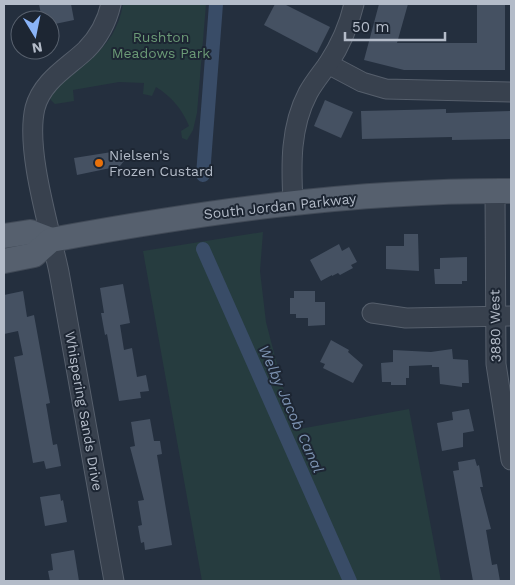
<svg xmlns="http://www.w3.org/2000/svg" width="515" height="585" font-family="'Work Sans',sans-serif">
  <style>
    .green { fill: #263c3f }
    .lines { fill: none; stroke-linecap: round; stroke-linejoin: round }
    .canal { stroke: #394c67; stroke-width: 14 }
    .building { fill: #455162 }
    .minor-casing { stroke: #565f6c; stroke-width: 21 }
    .major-casing { stroke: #414a57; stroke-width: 26 }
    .minor { stroke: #38414e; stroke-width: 19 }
    .major { stroke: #56606e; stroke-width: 24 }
    .food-dot { fill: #e8710a; stroke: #1d2633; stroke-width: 2 }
    .labels { text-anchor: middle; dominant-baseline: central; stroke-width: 4; stroke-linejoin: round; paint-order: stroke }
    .park-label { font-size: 14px; fill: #6b9a76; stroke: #1d2633 }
    .poi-label { font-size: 14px; fill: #b4bcc9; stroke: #1d2633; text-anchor: start }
    .street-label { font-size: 14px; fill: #b4bcc9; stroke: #1d2633 }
    .water-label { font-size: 15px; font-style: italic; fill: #7c92b1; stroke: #1d2633 }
  </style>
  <rect width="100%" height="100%" fill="#242f3e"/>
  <!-- green -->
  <g class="green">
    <path d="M123,4H206L197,113L193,130L187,140L182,138L181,131L189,126C182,109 172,97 156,87L152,96L143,94L144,83L119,82L73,90L74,101L55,104L48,97C77,65 115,53 123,4Z"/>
    <path d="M263,232L260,271L266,322L294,430L409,409L441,581H202L143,251Z"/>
  </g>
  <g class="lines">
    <!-- canal -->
    <g class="canal">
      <path d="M203,175L216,4"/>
      <path d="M203,249L350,581"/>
    </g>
  </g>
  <!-- building -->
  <g class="building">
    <path d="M39,4H71L74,20L50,25V20H42Z"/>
    <path d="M275,4H284L330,27L317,53L264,25Z"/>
    <path d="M379,4H408L397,43H477V4H505V70H404L364,60Z"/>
    <path d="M325,100L353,112L341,138L314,126Z"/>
    <path d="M446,109V113L511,111V139L452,140V137L362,139L361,111Z"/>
    <path d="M118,151L123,153L124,161L120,166L77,175L74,158Z"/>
    <path d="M404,234H418L419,271L386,269V246H404Z"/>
    <path d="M339,244L342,251L349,247L357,262L351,265L353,268L340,275L338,273L332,276V275L321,281L310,260Z"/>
    <path d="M467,257V281H462V284H435L434,269H440V258Z"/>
    <path d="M123,284L130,323L120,325L124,350L132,348L137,377L146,375L149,391L140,392L141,398L119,401L107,334L105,335L101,313H104L100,288Z"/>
    <path d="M23,291L27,317L34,315L50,403L46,404L53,445L57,444L61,466L46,469L44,461L33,463L14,357L23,355L18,331L4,334V295Z"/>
    <path d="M294,291H315V302H325V325L308,326V318H296V314H290V298H294Z"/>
    <path d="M331,340L349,350L348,352L363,365L353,383L323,368L325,364L320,362Z"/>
    <path d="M452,349L453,359L468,360L469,383H462V387L440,384L439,367H432V365L409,366V378H406V385H391V382H382L381,363L393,362V350L431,352Z"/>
    <path d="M469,409L474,431L463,433V447L442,451L437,423L453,420L452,412Z"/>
    <path d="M150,419L154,441H160L162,454L157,455L172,545L145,550L144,542L141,543L138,526L142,525L138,501L144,500L130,447L135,446L131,422Z"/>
    <path d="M475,459L477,466L479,465L483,487H480L491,529L486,530L492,565L497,564L500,581H473L453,471L459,470L458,462Z"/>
    <path d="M60,494L61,501L63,500L67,522L45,526L40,497Z"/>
    <path d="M74,550L79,581H50L48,571L53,570L51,554Z"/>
  </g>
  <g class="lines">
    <!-- minor casing -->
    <g class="minor-casing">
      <g id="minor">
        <path d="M111,4C107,21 99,37 86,50C67,68 42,81 35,108C25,150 50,229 59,272C78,375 96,478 114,581"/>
        <path d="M328,64L362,82L386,89L511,92"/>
        <path d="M495,191L496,364L511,460"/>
        <path d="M293,202C291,165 290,127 308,93C314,82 321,74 328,64C340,46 349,25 354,4"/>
        <path d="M372,313L406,318L511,316"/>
      </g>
    </g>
    <!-- major casing -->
    <g class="major-casing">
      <g id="major">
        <path d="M4,236L30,232L51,240"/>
        <path d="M4,261L34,255L51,240C203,212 356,190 511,191"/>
      </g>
    </g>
    <!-- minor -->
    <use href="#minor" class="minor"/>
    <!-- major -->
    <use href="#major" class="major"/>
  </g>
  <!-- markers -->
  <circle class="food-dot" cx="99" cy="163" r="5"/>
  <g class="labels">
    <!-- park labels -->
    <g class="park-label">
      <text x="161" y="37">Rushton<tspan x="161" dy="16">Meadows Park</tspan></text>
    </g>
    <!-- poi labels -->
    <g class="poi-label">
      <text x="109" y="155">Nielsen's<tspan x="109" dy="16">Frozen Custard</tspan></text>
    </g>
    <!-- street labels -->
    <g class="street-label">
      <text transform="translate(280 206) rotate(-6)">South Jordan Parkway</text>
      <text transform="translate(495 326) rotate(-91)">3880 West</text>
      <text transform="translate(84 411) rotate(80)">Whispering Sands Drive</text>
    </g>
    <!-- water labels -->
    <g class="water-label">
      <text transform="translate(291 409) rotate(66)">Welby Jacob Canal</text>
    </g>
  </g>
  <!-- border -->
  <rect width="515" height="585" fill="none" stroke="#b4bcc9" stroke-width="10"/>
  <!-- north arrow -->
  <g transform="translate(35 35) rotate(170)"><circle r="24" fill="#1d2633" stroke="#59626f"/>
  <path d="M0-4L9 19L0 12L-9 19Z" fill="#8ab4f8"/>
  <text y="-8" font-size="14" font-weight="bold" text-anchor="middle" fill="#b4bcc9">N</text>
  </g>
  <!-- scale -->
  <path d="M345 32v8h100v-8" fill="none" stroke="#b4bcc9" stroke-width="2.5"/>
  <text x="352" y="32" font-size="15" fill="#b4bcc9" stroke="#1d2633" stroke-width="4" paint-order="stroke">50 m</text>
</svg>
